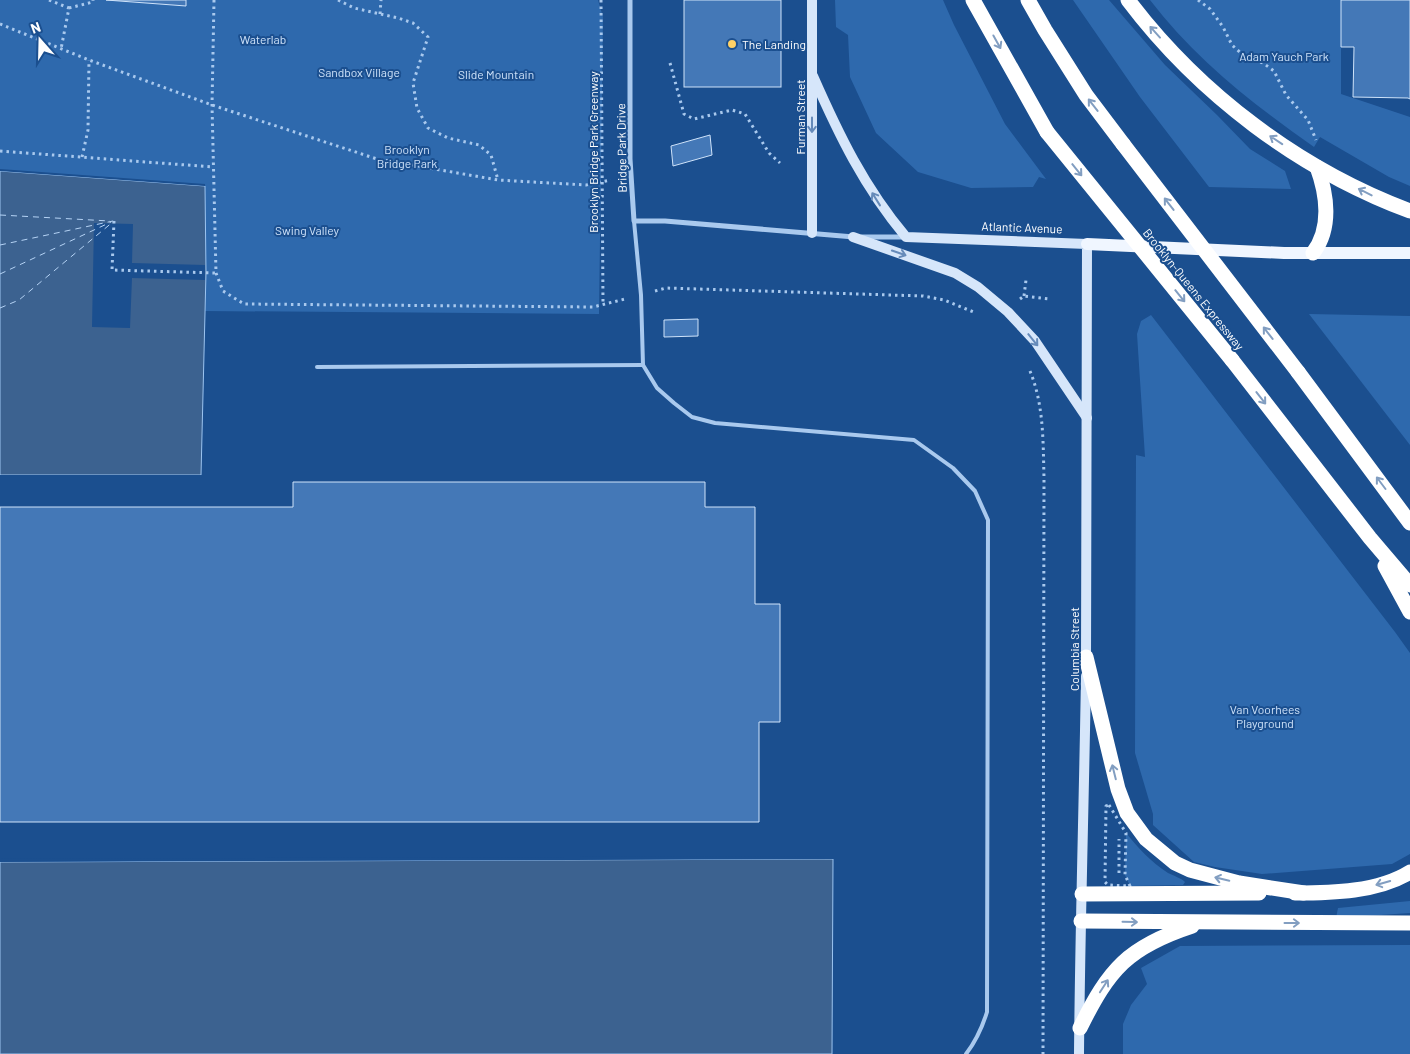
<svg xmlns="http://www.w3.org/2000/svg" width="1410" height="1054" font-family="Barlow,sans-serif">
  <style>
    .green { fill: #2e69ad }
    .water { fill: #3c6290; stroke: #9cc4f0 }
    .pier { fill: #1b4f8f }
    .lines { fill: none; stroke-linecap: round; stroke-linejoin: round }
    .ferry { stroke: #b5d3f5; stroke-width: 1; stroke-dasharray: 6 5; stroke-linecap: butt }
    .building { fill: #4478b7; stroke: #cfe3fa }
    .path { stroke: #a9c9ee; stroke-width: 3; stroke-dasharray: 2.5 4; stroke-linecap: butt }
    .lane { stroke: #a9c9ee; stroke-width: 4 }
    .street { stroke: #a9c9ee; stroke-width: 5 }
    .secondary { stroke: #d6e6fa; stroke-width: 10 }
    .primary { stroke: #f0f6ff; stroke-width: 12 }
    .highway { stroke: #fff; stroke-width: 15 }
    .highway-bridge { stroke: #fff; stroke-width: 15 }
    .oneway { stroke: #829ec1 }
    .oneway2 { stroke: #668bba }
    .poi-dot { fill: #ffd166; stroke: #1b4f8f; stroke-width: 2 }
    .labels { text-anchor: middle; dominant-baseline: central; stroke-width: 4; stroke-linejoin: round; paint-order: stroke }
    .park-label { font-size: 12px; fill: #cfe3fa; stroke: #1b4f8f }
    .poi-label { font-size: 12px; fill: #fff; stroke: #1b4f8f; text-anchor: start }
    .street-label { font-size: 12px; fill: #fff; stroke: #1b4f8f }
  </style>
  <rect width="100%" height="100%" fill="#1b4f8f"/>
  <!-- green -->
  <g class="green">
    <path d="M0,0H598L603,17L599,314L205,311L204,186L0,171Z"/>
    <path d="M835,0H943L954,25L1005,124L1046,179L1039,177L1033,187L971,188L918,172L876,133L850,77L848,35L836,27Z"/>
    <path d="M1073,0H1109L1165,65L1217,115L1250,149L1285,171L1291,189L1209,187L1140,97Z"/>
    <path d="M1150,0H1341V94L1410,117V186L1389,177L1320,137L1314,147C1254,105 1195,59 1150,0Z"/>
    <path d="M1309,314L1410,316V445L1319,327Z"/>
    <path d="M1151,315L1395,632L1410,653V854L1392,864L1262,874L1215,867L1194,862L1153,825V814L1135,753L1136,455L1145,457L1137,334L1141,321Z"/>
    <path d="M1126,833C1139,849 1150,861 1168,873C1174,876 1181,878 1185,882L1183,885L1130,886L1125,875Z"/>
    <path d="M1410,901V913L1336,918L1338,908Z"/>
    <path d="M1410,945V1054H1123V1024L1131,1005L1147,984L1141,968L1180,946Z"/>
  </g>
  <!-- water -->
  <g class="water">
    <path d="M0,171L205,186L206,272L201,475H0Z"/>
    <path d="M833,859L832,1054H0V862Z"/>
  </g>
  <!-- pier -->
  <g class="pier">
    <path d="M0,169L205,184V186L0,171Z"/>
    <path d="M94,223L133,224L132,263L205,265V280L132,278L130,328L92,327Z"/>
    <path d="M0,475H203L201,478H0Z"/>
    <path d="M833,856V859L0,862V859Z"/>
  </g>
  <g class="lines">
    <!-- ferry -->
    <g class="ferry">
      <path d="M0,215L110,221"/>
      <path d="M0,245L113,221"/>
      <path d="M0,274L111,222"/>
      <path d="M0,308L19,300L114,221"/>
    </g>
  </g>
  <!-- building -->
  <g class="building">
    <path d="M106,0H186V6Z"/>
    <rect x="684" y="0" width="97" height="87"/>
    <path d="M1341,0H1410V99L1408,98L1353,97L1354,47H1341Z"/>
    <path d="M710,135L712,155L673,166L671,146Z"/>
    <path d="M698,319V336L664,337V320Z"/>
    <path d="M293,482H705V507H755V604H780V722H759V822H0V507H293Z"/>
  </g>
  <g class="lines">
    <!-- path -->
    <g class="path">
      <path d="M49,0L69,8L61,49"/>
      <path d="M214,0L212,105L216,273L223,291L244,304L593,307L625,299"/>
      <path d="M338,0L354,8L398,18L413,23L428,37L413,83L417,108L428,128L448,138L479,145L491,155L498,180"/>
      <path d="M601,0L603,304"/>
      <path d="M1198,0L1210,9L1223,27L1232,45L1244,56L1263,63L1274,71L1286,95L1308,120L1316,140"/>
      <path d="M69,8L93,2V0"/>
      <path d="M380,14L381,0"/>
      <path d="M0,24L89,60L212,105L377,159L498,180L586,185L611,180"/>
      <path d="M670,63L684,114L694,119L732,110L745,114L769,153L780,163"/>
      <path d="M0,151L213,167"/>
      <path d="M82,157L88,130L89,60"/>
      <path d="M114,221L112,270L216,273"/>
      <path d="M655,291L666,288L923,296L944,300L976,313"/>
      <path d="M1024,296L1026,280"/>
      <path d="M1020,299L1024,296L1050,299"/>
      <path d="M1030,371C1044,405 1043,442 1044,478L1043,1054"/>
      <path d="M1109,805L1126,833L1125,875L1130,886L1108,885L1105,882L1106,806Z"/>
      <path d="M1119,873V839"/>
    </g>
    <!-- lane -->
    <g class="lane">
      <path d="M634,221L641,295L643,365L657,388L674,403L692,417L715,423L914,440L953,468L975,491L988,520L987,1012C982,1028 976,1041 966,1054"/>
      <path d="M317,367L643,365"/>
    </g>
    <!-- street -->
    <g class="street">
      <path d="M630,0V159L634,221H665L854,237"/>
      <path d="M862,237H906"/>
    </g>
    <!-- secondary -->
    <g class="secondary">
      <path d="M813,76C839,135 864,187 906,237L1087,244L1086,662"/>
      <path d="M812,233V0"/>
      <path d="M853,237L955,273L978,287L1008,312L1035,341L1087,418"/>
      <path d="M1079,1054C1080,928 1084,802 1086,676"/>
    </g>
    <!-- primary -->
    <path class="primary" d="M1087,244L1284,253H1410"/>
    <!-- highway -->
    <g class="highway">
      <path d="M973,0L1047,132"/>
      <path d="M1028,0L1045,30L1086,95L1123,144"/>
      <path d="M1128,0C1199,94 1300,170 1410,211"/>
      <path d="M1313,253C1332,228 1327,194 1317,167"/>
      <path d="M1232,360L1370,538L1410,585"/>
      <path d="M1298,372L1410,523"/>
      <path d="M1385,566L1410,612"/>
      <path d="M1086,657L1118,789L1127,813L1146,839L1175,863L1190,870L1239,883L1304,893"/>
      <path d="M1295,893C1332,893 1378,892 1410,872"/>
      <path d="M1082,894L1259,893"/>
      <path d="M1081,921L1410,923"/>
      <path d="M1080,1028C1109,969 1128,947 1192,926"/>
    </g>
    <!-- highway-bridge -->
    <g class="highway-bridge">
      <path d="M1047,132L1232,360"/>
      <path d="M1123,144L1298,372"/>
    </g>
  </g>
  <!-- one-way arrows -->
  <defs><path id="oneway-shaft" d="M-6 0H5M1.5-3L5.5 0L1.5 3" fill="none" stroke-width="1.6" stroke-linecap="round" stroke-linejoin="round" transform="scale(1.25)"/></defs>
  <g class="oneway">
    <use href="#oneway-shaft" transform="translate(1155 32) rotate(-132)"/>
    <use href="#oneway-shaft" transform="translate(997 42) rotate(61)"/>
    <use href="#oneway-shaft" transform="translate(1093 105) rotate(-128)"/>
    <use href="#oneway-shaft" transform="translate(1276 140) rotate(-146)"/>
    <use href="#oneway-shaft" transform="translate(1077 170) rotate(51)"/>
    <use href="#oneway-shaft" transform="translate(1365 192) rotate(-153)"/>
    <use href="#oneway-shaft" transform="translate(1169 204) rotate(-128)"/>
    <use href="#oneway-shaft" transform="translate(1180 296) rotate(51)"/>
    <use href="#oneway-shaft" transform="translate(1268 333) rotate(-128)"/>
    <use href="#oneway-shaft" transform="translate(1261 398) rotate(52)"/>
    <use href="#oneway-shaft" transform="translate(1381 483) rotate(-127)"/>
    <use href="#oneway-shaft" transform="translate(1114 772) rotate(-104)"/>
    <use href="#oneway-shaft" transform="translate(1222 879) rotate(-167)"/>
    <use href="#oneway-shaft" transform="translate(1383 883) rotate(164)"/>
    <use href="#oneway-shaft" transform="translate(1130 922) rotate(1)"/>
    <use href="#oneway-shaft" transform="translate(1292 923)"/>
    <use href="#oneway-shaft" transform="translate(1104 986) rotate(-57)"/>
  </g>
  <g class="oneway2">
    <use href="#oneway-shaft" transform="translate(812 125) rotate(90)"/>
    <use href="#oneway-shaft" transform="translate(876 199) rotate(-122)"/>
    <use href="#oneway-shaft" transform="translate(899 253) rotate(19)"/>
    <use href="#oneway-shaft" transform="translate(1033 340) rotate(51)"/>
  </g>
  <!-- markers -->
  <circle class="poi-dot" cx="732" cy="44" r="5"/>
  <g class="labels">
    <!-- park labels -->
    <g class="park-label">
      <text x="263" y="39">Waterlab</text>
      <text x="1284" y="56">Adam Yauch Park</text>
      <text x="359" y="72">Sandbox Village</text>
      <text x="496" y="74">Slide Mountain</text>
      <text x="407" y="149">Brooklyn<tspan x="407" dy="14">Bridge Park</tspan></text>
      <text x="307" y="230">Swing Valley</text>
      <text x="1265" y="709">Van Voorhees<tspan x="1265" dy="14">Playground</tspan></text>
    </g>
    <!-- poi labels -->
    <g class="poi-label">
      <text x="742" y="44">The Landing</text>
    </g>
    <!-- street labels -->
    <g class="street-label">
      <text transform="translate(800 117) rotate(-90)">Furman Street</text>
      <text transform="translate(621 148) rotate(-91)">Bridge Park Drive</text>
      <text transform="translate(593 152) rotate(-90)">Brooklyn Bridge Park Greenway</text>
      <text transform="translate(1022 227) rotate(2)">Atlantic Avenue</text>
      <text transform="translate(1194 289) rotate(51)">Brooklyn-Queens Expressway</text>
      <text transform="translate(1074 649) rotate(-90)">Columbia Street</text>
    </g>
  </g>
  <!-- north arrow -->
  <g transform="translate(40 40) rotate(340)" stroke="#1b4f8f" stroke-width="4" paint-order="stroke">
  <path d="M0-4L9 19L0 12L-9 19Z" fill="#ffffff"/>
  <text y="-8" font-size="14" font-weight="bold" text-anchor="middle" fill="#ffffff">N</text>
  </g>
</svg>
